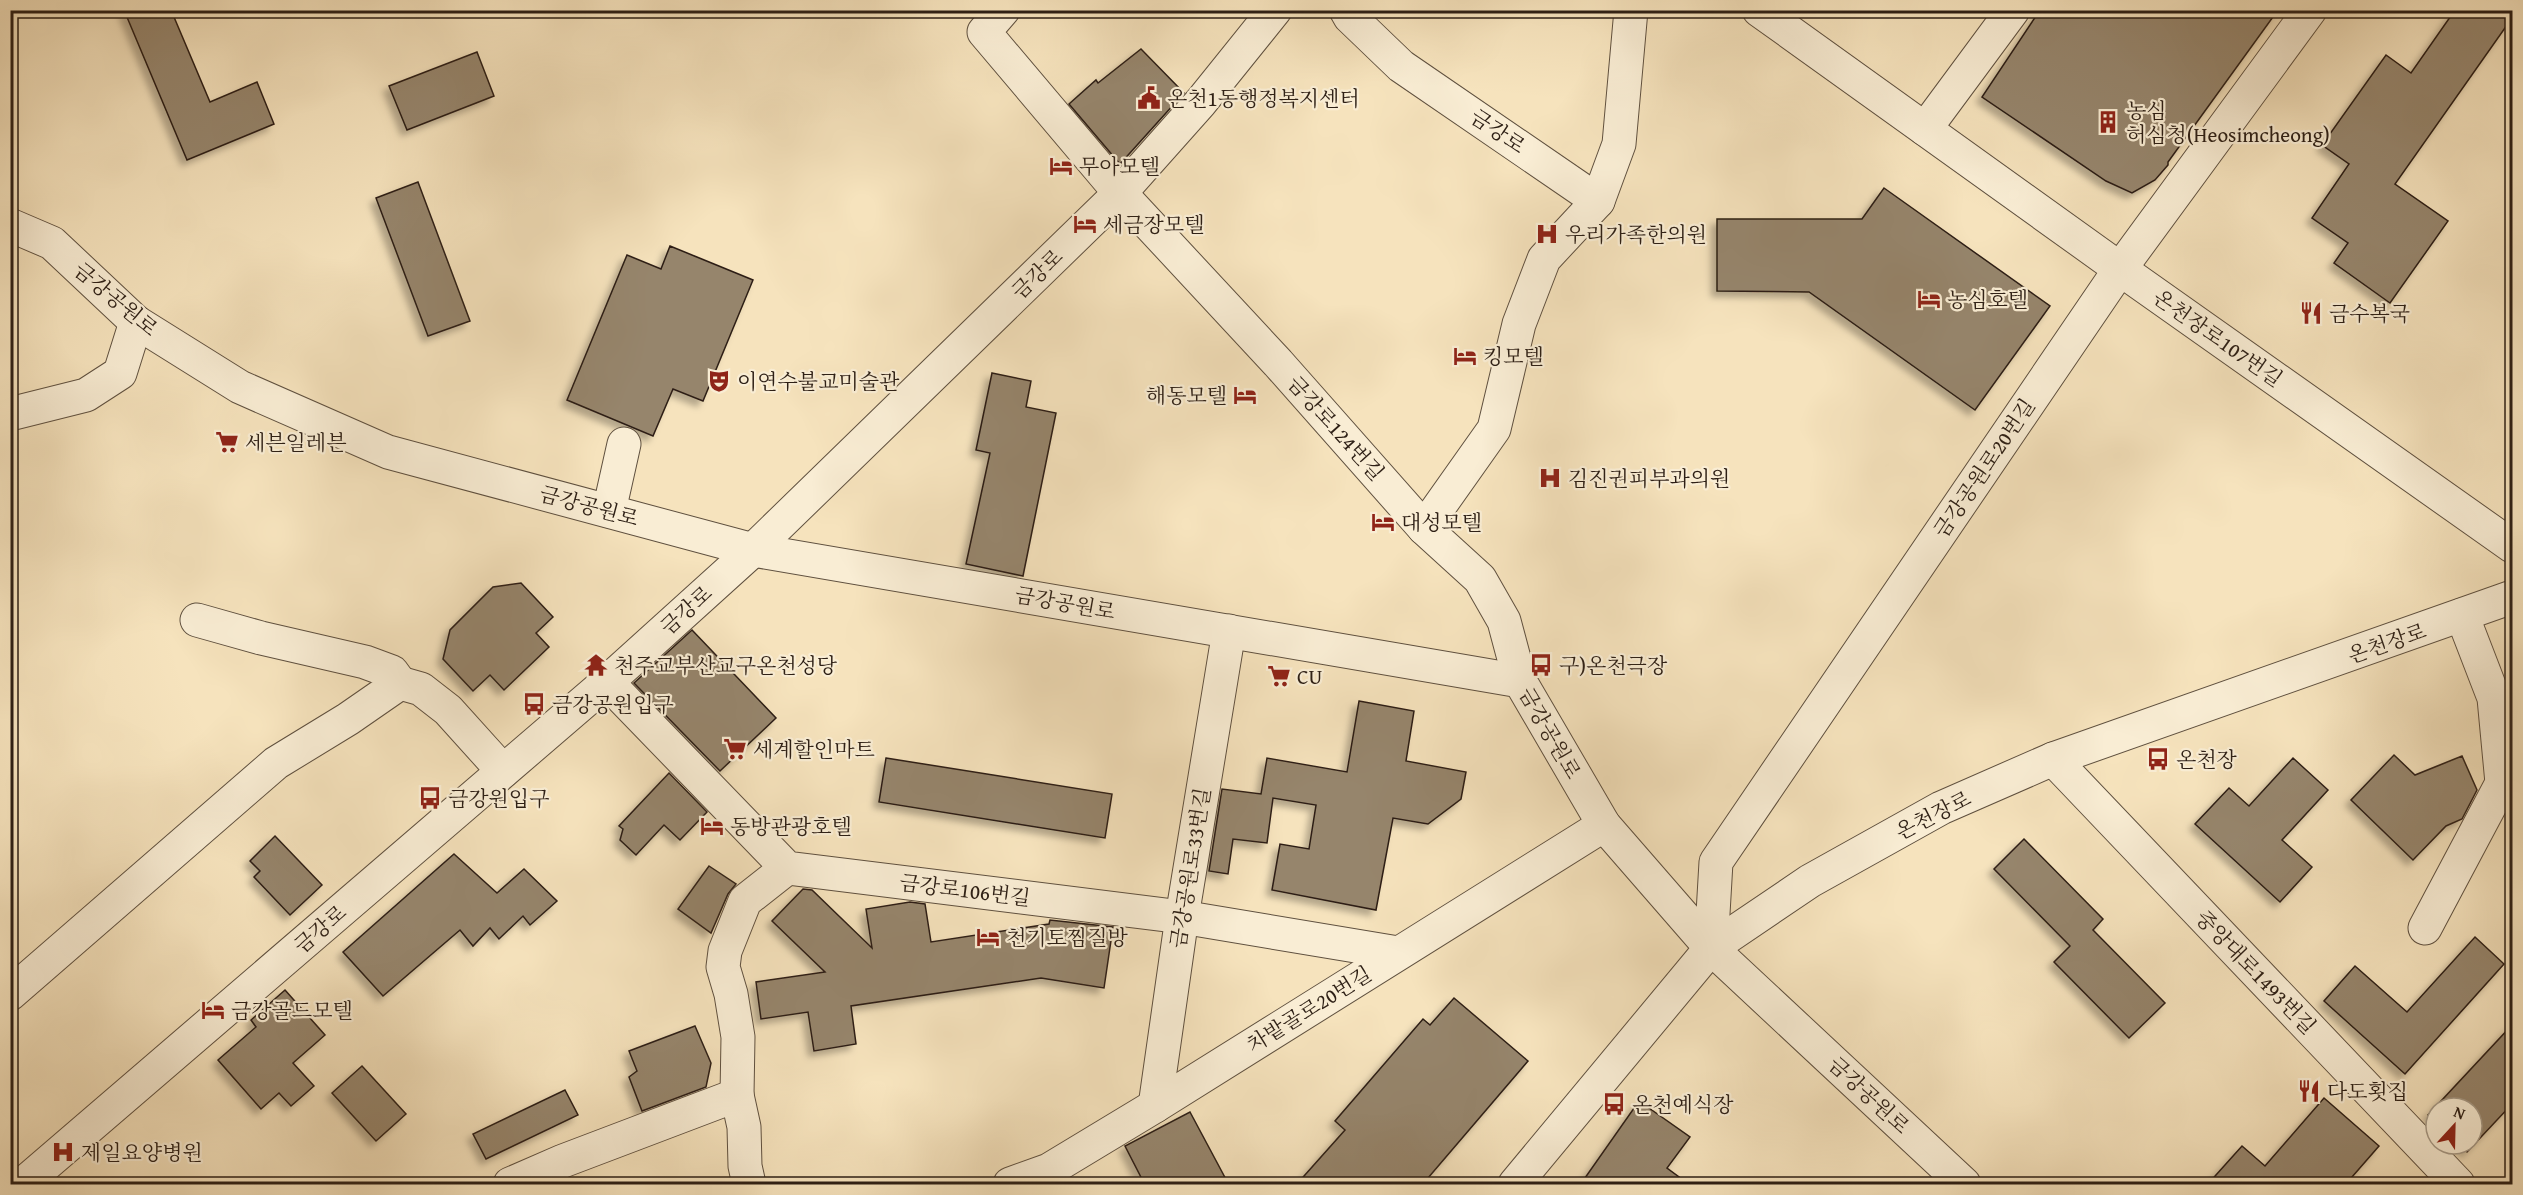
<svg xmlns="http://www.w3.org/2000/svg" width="2523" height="1195" font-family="'Gentium Book Plus','Noto Serif KR',serif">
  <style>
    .building { fill: #96856c; stroke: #2d1f15; stroke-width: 1.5; filter: url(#shadow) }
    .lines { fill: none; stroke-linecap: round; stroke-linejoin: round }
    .minor-casing { stroke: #5f503f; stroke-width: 35 }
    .minor { stroke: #f9edd4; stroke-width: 33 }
    .labels { text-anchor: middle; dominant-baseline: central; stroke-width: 4.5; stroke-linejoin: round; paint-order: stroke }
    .poi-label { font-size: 21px; fill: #2d1f15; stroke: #f9edd4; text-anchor: start }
    .street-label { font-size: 21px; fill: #2d1f15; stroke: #f9edd4 }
  </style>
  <defs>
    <filter id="shadow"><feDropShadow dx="-5.5" dy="5.5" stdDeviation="3" flood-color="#0004"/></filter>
  </defs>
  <rect width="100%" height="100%" fill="#f6e3bd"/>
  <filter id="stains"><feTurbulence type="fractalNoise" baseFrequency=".00333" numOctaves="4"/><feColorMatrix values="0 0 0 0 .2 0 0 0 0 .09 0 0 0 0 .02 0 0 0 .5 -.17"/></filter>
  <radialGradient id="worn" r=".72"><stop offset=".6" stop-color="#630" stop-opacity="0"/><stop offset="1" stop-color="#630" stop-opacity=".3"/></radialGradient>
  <!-- building -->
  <g class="building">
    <path d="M124,10H171L210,102L257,82L274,124L187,160Z"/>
    <path d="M2040,10H2278L2168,162V165L2155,180L2132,193L2106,181L1982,97Z"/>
    <path d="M2455,10H2512V18L2395,184L2448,221L2390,303L2334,263L2348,243L2312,218L2349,164L2322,145L2386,55L2411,73Z"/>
    <path d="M1141,49L1184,93L1120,164L1069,104L1096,80L1098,83Z"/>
    <path d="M477,52L494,96L407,130L389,86Z"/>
    <path d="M418,182L470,321L428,336L376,198Z"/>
    <path d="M1884,188L2050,306L1975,410L1809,292L1717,291V219H1862Z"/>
    <path d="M670,246L753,280L703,401L673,389L653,436L567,400L627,255L661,269Z"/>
    <path d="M992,373L1031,381L1026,407L1056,413L1023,576L966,564L990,453L976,450Z"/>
    <path d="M521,583L553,617L536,633L549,647L504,690L490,675L473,691L443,659L450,630L493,587Z"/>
    <path d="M692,630L776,718L720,771L634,683Z"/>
    <path d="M1359,701L1414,711L1406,761L1466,772L1461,799L1428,824L1393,818L1376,910L1272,890L1280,844L1309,849L1316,805L1273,798L1267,843L1233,839L1228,874L1209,871L1222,789L1261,794L1267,758L1347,772Z"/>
    <path d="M2394,755L2415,775L2462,756L2477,790L2462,819L2446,826L2413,860L2351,800Z"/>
    <path d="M886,758L1112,794L1105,838L879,802Z"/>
    <path d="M2293,758L2328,790L2282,840L2312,867L2280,902L2195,824L2229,788L2249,806Z"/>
    <path d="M669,773L707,812L680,840L664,825L636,855L620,840L623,829L619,826Z"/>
    <path d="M275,836L322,885L290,915L254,877L260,871L250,861Z"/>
    <path d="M2024,839L2103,919L2093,930L2165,1003L2129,1038L2054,962L2070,946L1994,869Z"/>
    <path d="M454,854L497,893L524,869L557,901L530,925L523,916L499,939L490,928L473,946L460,930L383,996L343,952Z"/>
    <path d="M709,866L736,884L728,894L711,933L678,909Z"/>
    <path d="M803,889L812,890L872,948L866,909L910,902L925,904L931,942L1049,924L1050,920L1113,927L1104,988L1041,978L851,1006L856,1044L814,1051L808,1012L761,1019L756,982L825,972L772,921Z"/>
    <path d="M2475,937L2504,964L2405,1074L2324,1001L2355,966L2407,1012Z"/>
    <path d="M285,990L325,1035L293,1063L314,1086L291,1106L279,1093L261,1109L218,1060L256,1027L251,1020Z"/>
    <path d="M1454,998L1528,1061L1422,1185H1296L1345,1130L1335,1121L1423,1019L1430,1025Z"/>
    <path d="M2512,1025V1104L2467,1152L2459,1144H2472V1108H2436V1122L2428,1115Z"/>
    <path d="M695,1026L711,1063L706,1087L642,1111L629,1077L637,1071L629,1051Z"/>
    <path d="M362,1066L406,1114L376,1141L332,1093Z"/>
    <path d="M565,1090L578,1115L486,1159L473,1134Z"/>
    <path d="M2324,1098L2379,1146L2345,1185H2207L2242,1146L2265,1166Z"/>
    <path d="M1639,1101L1690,1137L1667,1168L1690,1185H1580Z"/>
    <path d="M1190,1112L1229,1185H1145L1125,1146Z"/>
  </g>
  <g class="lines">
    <!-- minor casing -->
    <g class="minor-casing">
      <g id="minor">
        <path d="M1003,10L984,32L1120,193L1278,363L1424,528L1480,579L1504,621L1520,681"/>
        <path d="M1346,10L1350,17L1401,66L1598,201"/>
        <path d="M1759,10L2120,269L2512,546"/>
        <path d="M1925,129L2013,10"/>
        <path d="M10,225L52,243L136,322L240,387L388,452L753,550L1520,681L1604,825L1711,948L1964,1184"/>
        <path d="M10,414L86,395L120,373L136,322"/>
        <path d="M609,511L624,444"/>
        <path d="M1424,528L1494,429L1519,324L1544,259L1598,201L1619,144L1631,10"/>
        <path d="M2462,615L2494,698L2502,783L2512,790"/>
        <path d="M607,682L787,868L1182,917L1398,953"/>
        <path d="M400,683L421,689L448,710L503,771"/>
        <path d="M2053,759L2458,1184"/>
        <path d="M2425,928L2502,783"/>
        <path d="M1711,948L1716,862L2120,269L2310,10"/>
        <path d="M10,994L276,763L348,719L400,683L392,672L365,662L261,638L197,620"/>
        <path d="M737,1095L744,1127L745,1166L749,1184"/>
        <path d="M1155,1106L1182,917L1229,631"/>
        <path d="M23,1184L607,682L753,550L1120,193L1201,102L1275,10"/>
        <path d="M510,1184L563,1161L737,1095L738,1037L731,994L723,967L725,951L745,901L787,868"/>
        <path d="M1010,1184L1049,1170L1155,1106L1604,825"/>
        <path d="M1515,1184L1711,948L1810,881L1941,808L2053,759L2512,597"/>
      </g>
    </g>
    <!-- minor -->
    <use href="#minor" class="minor"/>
  </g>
  <!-- icons -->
  <defs>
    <g id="civic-bare" transform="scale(1.8)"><path d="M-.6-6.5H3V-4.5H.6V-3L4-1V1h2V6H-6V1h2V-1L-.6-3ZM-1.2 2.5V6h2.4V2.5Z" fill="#8f2418" stroke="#f9edd4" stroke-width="2.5" paint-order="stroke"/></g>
    <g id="building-bare" transform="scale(1.8)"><path d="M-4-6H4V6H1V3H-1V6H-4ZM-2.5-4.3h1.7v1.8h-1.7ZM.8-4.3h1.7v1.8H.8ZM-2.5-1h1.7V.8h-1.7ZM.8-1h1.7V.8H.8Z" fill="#8f2418" stroke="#f9edd4" stroke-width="2.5" paint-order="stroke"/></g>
    <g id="hotel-bare" transform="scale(1.8)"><path d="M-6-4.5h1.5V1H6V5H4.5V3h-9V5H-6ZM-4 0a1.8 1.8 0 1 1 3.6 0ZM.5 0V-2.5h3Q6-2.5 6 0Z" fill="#8f2418" stroke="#f9edd4" stroke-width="2.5" paint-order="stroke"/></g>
    <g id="hospital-bare" transform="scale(1.8)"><path d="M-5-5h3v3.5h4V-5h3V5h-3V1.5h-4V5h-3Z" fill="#8f2418" stroke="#f9edd4" stroke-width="2.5" paint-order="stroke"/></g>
    <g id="restaurant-bare" transform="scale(1.8)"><path d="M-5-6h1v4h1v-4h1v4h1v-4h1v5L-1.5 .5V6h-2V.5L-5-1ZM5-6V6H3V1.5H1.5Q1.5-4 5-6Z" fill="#8f2418" stroke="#f9edd4" stroke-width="2.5" paint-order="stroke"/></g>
    <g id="theatre-bare" transform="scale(1.8)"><path d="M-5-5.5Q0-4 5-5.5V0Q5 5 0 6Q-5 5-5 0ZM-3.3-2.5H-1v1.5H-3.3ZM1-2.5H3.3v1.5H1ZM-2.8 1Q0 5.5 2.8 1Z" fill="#8f2418" stroke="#f9edd4" stroke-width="2.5" paint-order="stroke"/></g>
    <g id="supermarket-bare" transform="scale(1.8)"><path d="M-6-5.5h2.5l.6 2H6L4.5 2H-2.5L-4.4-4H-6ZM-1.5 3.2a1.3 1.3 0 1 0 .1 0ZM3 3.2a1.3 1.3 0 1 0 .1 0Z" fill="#8f2418" stroke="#f9edd4" stroke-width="2.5" paint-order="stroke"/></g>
    <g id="temple-bare" transform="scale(1.8)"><path d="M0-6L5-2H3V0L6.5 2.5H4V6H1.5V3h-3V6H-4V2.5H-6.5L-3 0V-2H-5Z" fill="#8f2418" stroke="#f9edd4" stroke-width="2.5" paint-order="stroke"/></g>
    <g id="bus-bare" transform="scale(1.8)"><path d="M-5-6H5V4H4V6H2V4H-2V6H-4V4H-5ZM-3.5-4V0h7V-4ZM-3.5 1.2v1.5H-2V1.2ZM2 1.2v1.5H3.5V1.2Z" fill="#8f2418" stroke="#f9edd4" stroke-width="2.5" paint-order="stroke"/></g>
  </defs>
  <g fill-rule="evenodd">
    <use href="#civic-bare" x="1149" y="98"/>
    <use href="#building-bare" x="2108" y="122"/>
    <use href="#hotel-bare" x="1061" y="166"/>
    <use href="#hotel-bare" x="1085" y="224"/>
    <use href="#hospital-bare" x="1547" y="234"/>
    <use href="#hotel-bare" x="1929" y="299"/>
    <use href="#restaurant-bare" x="2311" y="313"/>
    <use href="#hotel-bare" x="1465" y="356"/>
    <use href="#theatre-bare" x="719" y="381"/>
    <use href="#hotel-bare" x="1245" y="395"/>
    <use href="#supermarket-bare" x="227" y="442"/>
    <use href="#hospital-bare" x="1550" y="478"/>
    <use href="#hotel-bare" x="1383" y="522"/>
    <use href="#temple-bare" x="596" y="665"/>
    <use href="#bus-bare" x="1541" y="665"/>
    <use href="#supermarket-bare" x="1279" y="676"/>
    <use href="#bus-bare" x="534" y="704"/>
    <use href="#supermarket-bare" x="735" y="749"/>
    <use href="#bus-bare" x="2158" y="759"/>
    <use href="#bus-bare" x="430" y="798"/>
    <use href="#hotel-bare" x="712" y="826"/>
    <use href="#hotel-bare" x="988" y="937"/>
    <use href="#hotel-bare" x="213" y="1010"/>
    <use href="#restaurant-bare" x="2309" y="1091"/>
    <use href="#bus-bare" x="1614" y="1104"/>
    <use href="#hospital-bare" x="63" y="1152"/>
  </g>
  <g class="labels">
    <!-- poi labels -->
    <g class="poi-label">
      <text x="1167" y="98">온천1동행정복지센터</text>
      <text x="2126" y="110">농심<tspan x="2126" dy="24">허심청(Heosimcheong)</tspan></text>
      <text x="1079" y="166">무아모텔</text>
      <text x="1103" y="224">세금장모텔</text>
      <text x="1565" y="234">우리가족한의원</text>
      <text x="1947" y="299">농심호텔</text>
      <text x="2329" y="313">금수복국</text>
      <text x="1483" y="356">킹모텔</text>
      <text x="737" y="381">이연수불교미술관</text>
      <text x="1227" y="395" text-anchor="end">해동모텔</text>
      <text x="245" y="442">세븐일레븐</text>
      <text x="1568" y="478">김진권피부과의원</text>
      <text x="1401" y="522">대성모텔</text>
      <text x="614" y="665">천주교부산교구온천성당</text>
      <text x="1559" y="665">구)온천극장</text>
      <text x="1297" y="676">CU</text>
      <text x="552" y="704">금강공원입구</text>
      <text x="753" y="749">세계할인마트</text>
      <text x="2176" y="759">온천장</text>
      <text x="448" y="798">금강원입구</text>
      <text x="730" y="826">동방관광호텔</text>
      <text x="1006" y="937">천기토찜질방</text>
      <text x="231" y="1010">금강골드모텔</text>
      <text x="2327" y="1091">다도횟집</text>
      <text x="1632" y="1104">온천예식장</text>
      <text x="81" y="1152">제일요양병원</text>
    </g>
    <!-- street labels -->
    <g class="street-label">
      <text transform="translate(1498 131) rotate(34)">금강로</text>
      <text transform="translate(1037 274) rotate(-44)">금강로</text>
      <text transform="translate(116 299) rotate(40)">금강공원로</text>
      <text transform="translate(2218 338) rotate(35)">온천장로107번길</text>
      <text transform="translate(1336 428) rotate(48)">금강로124번길</text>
      <text transform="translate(1984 468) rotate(-56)">금강공원로20번길</text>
      <text transform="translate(589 506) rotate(15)">금강공원로</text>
      <text transform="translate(1065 603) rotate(10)">금강공원로</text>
      <text transform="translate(686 610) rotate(-42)">금강로</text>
      <text transform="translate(2387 643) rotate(-19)">온천장로</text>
      <text transform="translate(1550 733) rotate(60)">금강공원로</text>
      <text transform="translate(1933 815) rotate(-27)">온천장로</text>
      <text transform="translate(1190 868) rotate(-81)">금강공원로33번길</text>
      <text transform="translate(965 890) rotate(7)">금강로106번길</text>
      <text transform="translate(320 929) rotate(-41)">금강로</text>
      <text transform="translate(2256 972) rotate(46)">중앙대로1493번길</text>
      <text transform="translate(1309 1009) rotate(-32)">차밭골로20번길</text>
      <text transform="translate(1869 1095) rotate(43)">금강공원로</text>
    </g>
  </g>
  <!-- margin -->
  <rect width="2523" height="1195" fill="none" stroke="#f6e3bd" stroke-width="36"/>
  <rect x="12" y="12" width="2499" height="1171" fill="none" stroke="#2d1f15" stroke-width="3"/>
  <rect x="18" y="18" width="2487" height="1159" fill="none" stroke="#2d1f15" stroke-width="1.5"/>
  <!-- north arrow -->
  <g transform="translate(2454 1126) rotate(22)"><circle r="28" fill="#f9edd4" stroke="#a79b88" stroke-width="1.5"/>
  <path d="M0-4.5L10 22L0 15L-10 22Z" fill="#8f2418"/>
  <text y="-9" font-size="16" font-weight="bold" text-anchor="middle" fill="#2d1f15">N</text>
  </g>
  <rect width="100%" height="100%" filter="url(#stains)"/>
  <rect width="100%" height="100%" fill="url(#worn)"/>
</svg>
